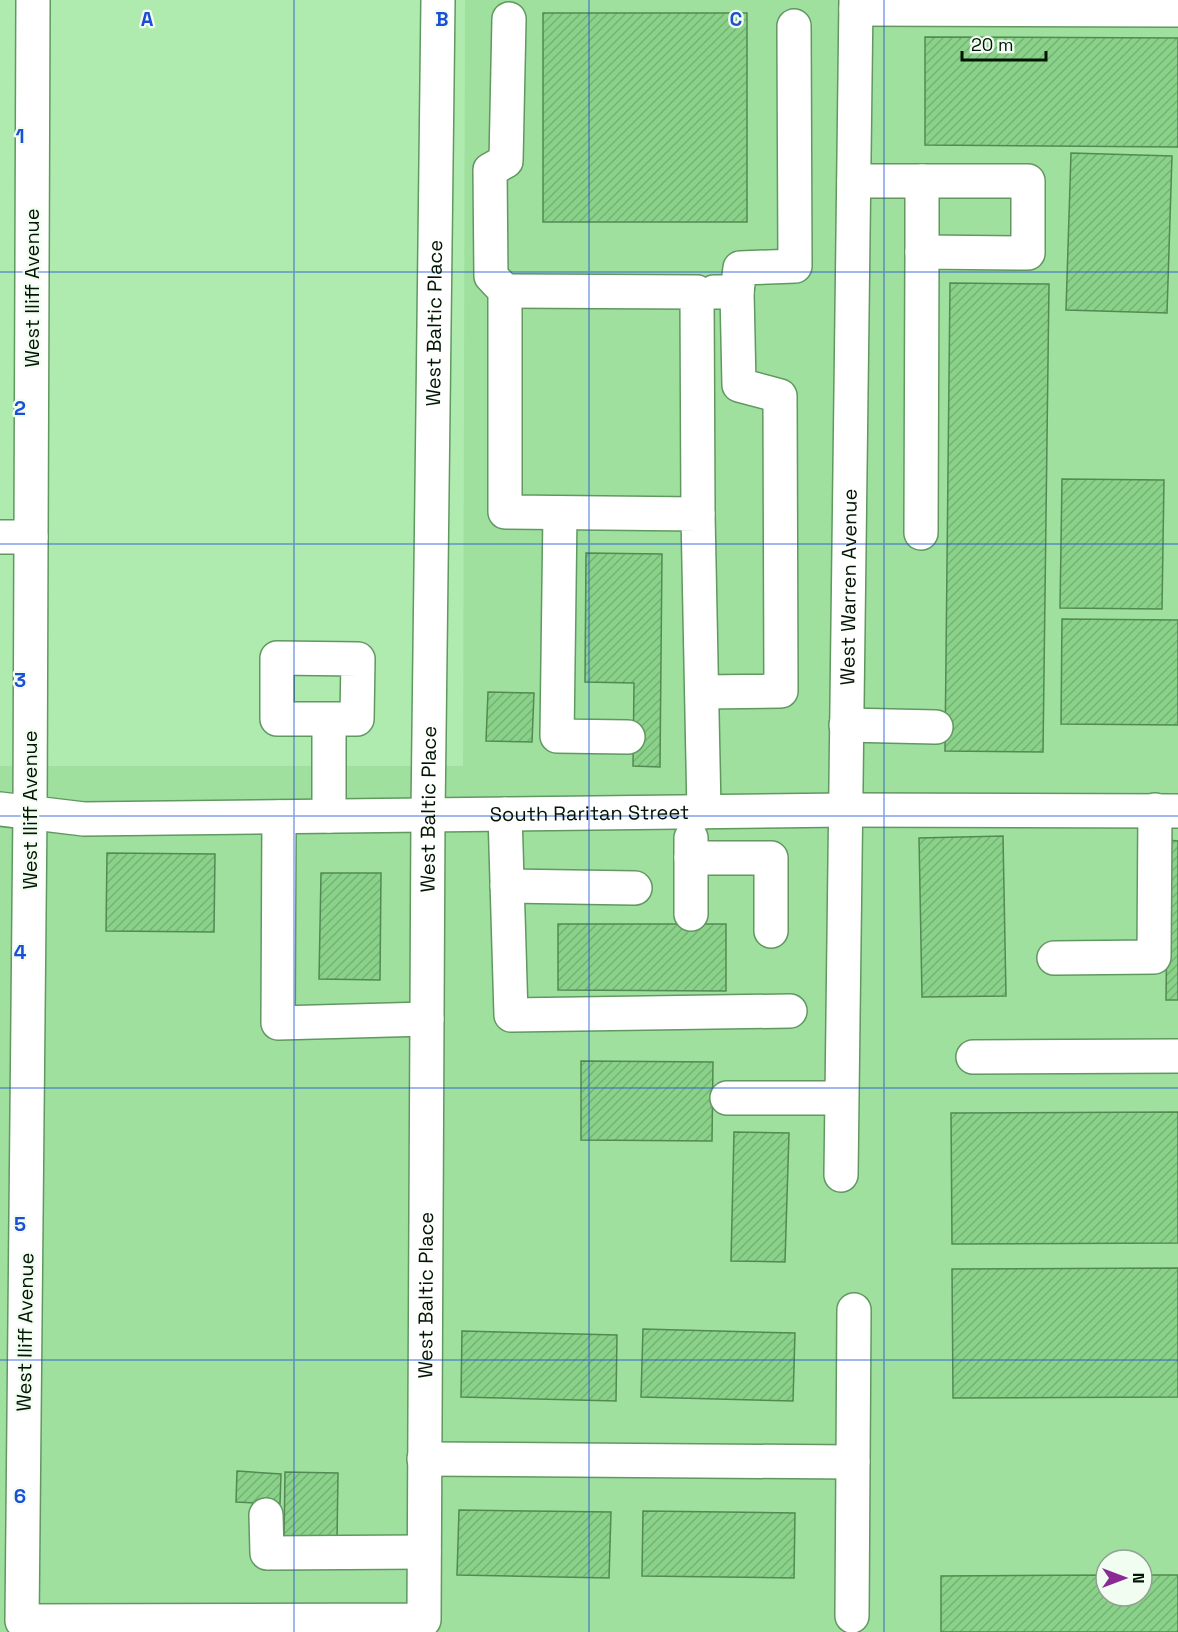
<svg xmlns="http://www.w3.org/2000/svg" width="1178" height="1632" font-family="'Space Grotesk',sans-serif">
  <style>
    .built { fill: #9fe09f; fill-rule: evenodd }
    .building { fill: url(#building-hatch); stroke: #528a52; stroke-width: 1.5 }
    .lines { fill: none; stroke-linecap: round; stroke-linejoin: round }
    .minor-casing { stroke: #609860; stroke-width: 36 }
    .minor { stroke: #fff; stroke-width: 33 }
    .grid { fill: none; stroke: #1d4ed8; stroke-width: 1.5; stroke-opacity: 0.55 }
    .labels { text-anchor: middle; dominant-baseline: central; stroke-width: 4.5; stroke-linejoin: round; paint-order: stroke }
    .street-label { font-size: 20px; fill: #011502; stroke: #f2fdf1 }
    .grid-label { font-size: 20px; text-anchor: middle; font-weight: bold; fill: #1d4ed8; stroke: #f2fdf1; stroke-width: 4.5; stroke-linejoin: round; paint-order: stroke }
  </style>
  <defs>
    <pattern id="building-hatch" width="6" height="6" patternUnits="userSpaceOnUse" patternTransform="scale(1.5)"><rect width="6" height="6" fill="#8ad18a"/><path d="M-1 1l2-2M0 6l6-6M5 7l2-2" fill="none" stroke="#75b375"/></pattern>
  </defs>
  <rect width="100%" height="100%" fill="#afebae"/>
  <!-- built -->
  <path class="built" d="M465,0H1178V1632H0V766H463ZM1106,1560H1142V1596H1106Z"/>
  <!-- building -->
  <g class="building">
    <rect x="543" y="13" width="204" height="209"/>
    <path d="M925,37L1178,38V147L925,145Z"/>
    <path d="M1071,153L1172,156L1167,313L1066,310Z"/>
    <path d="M950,283L1049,284L1043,752L945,751Z"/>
    <path d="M1062,479L1164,480L1162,609L1060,608Z"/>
    <path d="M586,553L662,554L660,767L633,766L634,683L585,682Z"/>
    <path d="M1062,619L1178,620V725L1061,724Z"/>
    <path d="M488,692L534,693L532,742L486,741Z"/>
    <path d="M1003,836L1006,996L922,997L919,838Z"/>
    <path d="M1168,840L1178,841V1000H1166Z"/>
    <path d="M107,853L215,854L214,932L106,931Z"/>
    <path d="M321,873H381L380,980L319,979Z"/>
    <path d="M558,924H726V991L558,990Z"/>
    <path d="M581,1061L713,1062L712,1141L581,1140Z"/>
    <path d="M1178,1112V1243L952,1244L951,1113Z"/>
    <path d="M734,1132L789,1133L785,1262L731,1261Z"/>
    <path d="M1178,1268V1397L953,1398L952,1269Z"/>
    <path d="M643,1329L795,1333L793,1401L641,1397Z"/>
    <path d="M462,1331L617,1335L616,1401L461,1397Z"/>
    <path d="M237,1471L281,1474L280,1504L236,1502Z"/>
    <path d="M285,1472L338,1473L337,1542H284Z"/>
    <path d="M459,1510L611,1512L609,1578L457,1575Z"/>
    <path d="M643,1511L795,1513L794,1578L642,1576Z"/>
    <path d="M1106,1575V1596H1142V1575H1178V1632H941V1576Z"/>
  </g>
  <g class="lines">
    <!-- minor casing -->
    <g class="minor-casing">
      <g id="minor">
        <path id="s1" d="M33,0L30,812L22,1621L424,1620L428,815L438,0"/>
        <path d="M856,9L1178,10"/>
        <path d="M509,19L506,161L490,170L491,276L505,291V512L698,514L704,812"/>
        <path d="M854,181H1028V253L922,252L921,533"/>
        <path d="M922,181V252"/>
        <path d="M505,291L697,292L698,514"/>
        <path d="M714,292H737L740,268L795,266L794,26"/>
        <path d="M560,513L557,736L628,737"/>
        <path d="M0,537H31"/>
        <path d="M702,692L781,691L780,396L739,385L737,292"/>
        <path d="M329,719H277V658L358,659L357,719H329V816"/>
        <path d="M846,725L936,727"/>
        <path id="s2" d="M0,809L84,819L845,810L1178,811"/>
        <path d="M505,814L511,1015L790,1011"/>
        <path d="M279,817L278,1023L427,1019"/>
        <path d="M691,838V914"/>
        <path d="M691,858H771V931"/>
        <path d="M507,886L635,888"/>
        <path d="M1054,958L1154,957L1155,810"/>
        <path d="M973,1057L1178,1056"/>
        <path d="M727,1098H841"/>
        <path id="s3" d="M841,1175L856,0"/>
        <path d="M424,1459L853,1462"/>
        <path d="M266,1515L267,1553L424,1552"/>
        <path d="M852,1616L854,1310"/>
      </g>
    </g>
    <!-- minor -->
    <use href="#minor" class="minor"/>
  </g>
  <!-- grid -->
  <path class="grid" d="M294,0V1632M589,0V1632M884,0V1632M0,272H1178M0,544H1178M0,816H1178M0,1088H1178M0,1360H1178"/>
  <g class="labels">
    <!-- street labels -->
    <g class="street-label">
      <text transform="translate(32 288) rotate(-90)">West Iliff Avenue</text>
      <text stroke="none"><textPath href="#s1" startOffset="3320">West Baltic Place</textPath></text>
      <text stroke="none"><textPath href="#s3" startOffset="588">West Warren Avenue</textPath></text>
      <text transform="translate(30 810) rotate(-90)">West Iliff Avenue</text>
      <text stroke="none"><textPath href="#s1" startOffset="2834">West Baltic Place</textPath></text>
      <text stroke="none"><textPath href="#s2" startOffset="590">South Raritan Street</textPath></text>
      <text stroke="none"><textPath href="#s1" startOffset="2348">West Baltic Place</textPath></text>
      <text transform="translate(25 1332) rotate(-89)">West Iliff Avenue</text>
    </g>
  </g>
  <g class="grid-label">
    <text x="147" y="26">A</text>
    <text x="442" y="26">B</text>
    <text x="736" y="26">C</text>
    <text x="20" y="143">1</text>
    <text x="20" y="415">2</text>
    <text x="20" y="687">3</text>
    <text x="20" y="959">4</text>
    <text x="20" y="1231">5</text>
    <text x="20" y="1503">6</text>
  </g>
  <!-- north arrow -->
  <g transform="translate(1124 1578) rotate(90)"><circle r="28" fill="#f2fdf1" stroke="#92a091" stroke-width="1.5"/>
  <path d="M0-4.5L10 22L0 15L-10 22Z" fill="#8a2a93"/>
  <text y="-9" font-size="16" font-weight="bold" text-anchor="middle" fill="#011502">N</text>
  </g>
  <!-- scale -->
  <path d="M962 51v9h84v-9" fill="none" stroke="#011502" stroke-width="3"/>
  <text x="971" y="51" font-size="18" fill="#011502" stroke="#f2fdf1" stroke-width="4.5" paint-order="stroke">20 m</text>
</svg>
